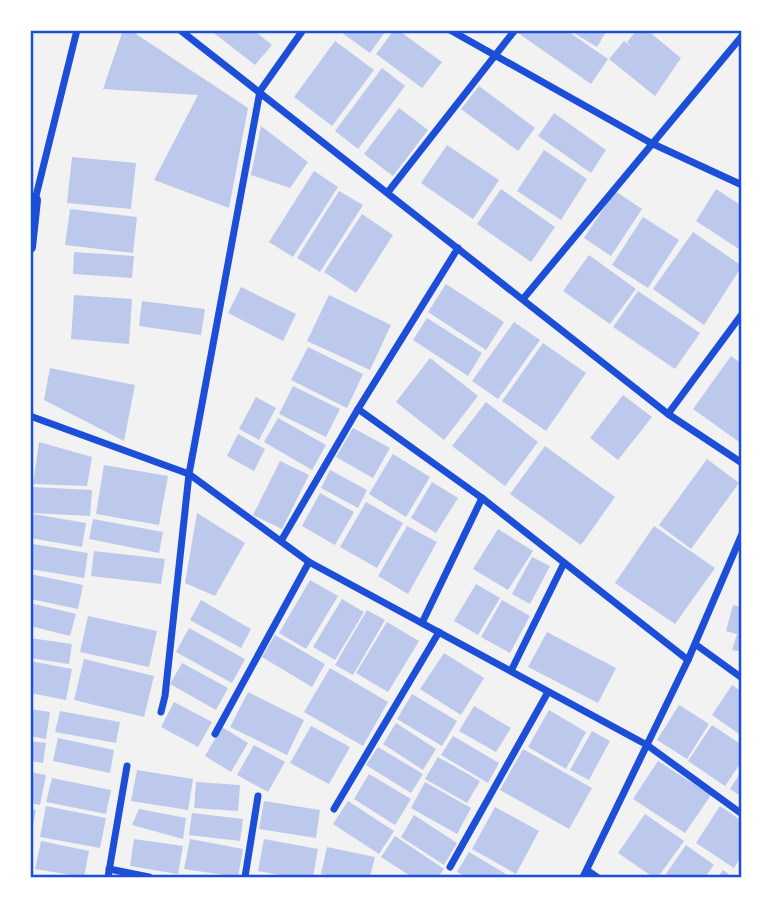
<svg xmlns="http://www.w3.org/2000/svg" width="772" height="907" font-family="'PT Sans Narrow',sans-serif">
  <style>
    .building { fill: #bdc9ec }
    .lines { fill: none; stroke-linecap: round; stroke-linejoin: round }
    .minor { stroke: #1d4ed8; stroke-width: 7 }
    .tertiary { stroke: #1d4ed8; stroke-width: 12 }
    .neatline { fill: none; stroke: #1d4ed8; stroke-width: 2.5 }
  </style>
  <rect width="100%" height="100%" fill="#f2f2f2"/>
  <!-- building -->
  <g class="building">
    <path d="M123,30H130L248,108L229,208L154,180L198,95L103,89Z"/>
    <path d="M210,30H258L256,32L272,45L255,65Z"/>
    <path d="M338,30H383L385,32L370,53Z"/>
    <path d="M394,30H398L442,62L422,88L376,54Z"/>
    <path d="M520,30H566L608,59L591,84L518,33Z"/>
    <path d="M569,30H607L597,47Z"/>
    <path d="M637,30H647L681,58L655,96L609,59L624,41L633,48L627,42Z"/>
    <path d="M335,41L374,70L332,126L294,97Z"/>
    <path d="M382,68L405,86L358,149L335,131Z"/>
    <path d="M479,86L535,128L518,151L461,109Z"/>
    <path d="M399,108L428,130L393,176L364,154Z"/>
    <path d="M554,113L606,150L591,173L538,136Z"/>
    <path d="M261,126L308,162L290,188L251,175Z"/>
    <path d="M447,145L499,180L473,219L421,183Z"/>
    <path d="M544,150L587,179L561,220L517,191Z"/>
    <path d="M72,157L136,163L131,209L67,203Z"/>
    <path d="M314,171L338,187L293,257L269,242Z"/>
    <path d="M501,189L555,227L531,262L477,224Z"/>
    <path d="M716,189L742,206V251L696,221Z"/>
    <path d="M339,191L363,205L320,272L297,258Z"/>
    <path d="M615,191L642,209L611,256L584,238Z"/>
    <path d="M70,209L137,217L133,253L65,245Z"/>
    <path d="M362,214L393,235L356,293L324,272Z"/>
    <path d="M643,217L679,240L648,288L612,265Z"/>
    <path d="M693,232L742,266L704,325L653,289Z"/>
    <path d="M74,252L134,256L132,278L73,274Z"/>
    <path d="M589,255L636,289L610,324L563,291Z"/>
    <path d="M446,284L504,322L486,350L428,312Z"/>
    <path d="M241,287L296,314L283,341L228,313Z"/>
    <path d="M638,291L700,333L675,369L613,327Z"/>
    <path d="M74,295L132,299L129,344L71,339Z"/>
    <path d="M329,295L391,325L370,370L307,341Z"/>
    <path d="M142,301L205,309L201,335L139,326Z"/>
    <path d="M427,318L482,353L468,376L413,340Z"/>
    <path d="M514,322L540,340L498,399L472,381Z"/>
    <path d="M543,343L586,373L546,431L502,401Z"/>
    <path d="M308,347L363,374L347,408L291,380Z"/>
    <path d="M731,356L742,364V444L693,409Z"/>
    <path d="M430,358L478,396L444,440L396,402Z"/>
    <path d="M50,368L135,385L124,441L44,400Z"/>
    <path d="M293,386L340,409L326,437L279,414Z"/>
    <path d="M623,395L652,417L618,460L590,438Z"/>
    <path d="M256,397L276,408L259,440L239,429Z"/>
    <path d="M486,402L538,442L505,486L452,446Z"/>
    <path d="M278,418L326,445L312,470L264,442Z"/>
    <path d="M353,428L390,448L373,478L336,457Z"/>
    <path d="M238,434L265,449L254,471L227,456Z"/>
    <path d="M39,442L92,457L87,486L33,484Z"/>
    <path d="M545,446L615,497L581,545L510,494Z"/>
    <path d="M393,454L430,477L406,517L369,494Z"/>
    <path d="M707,459L739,483L691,549L659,525Z"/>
    <path d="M280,461L309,475L282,529L253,515Z"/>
    <path d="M104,465L168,476L159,525L96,514Z"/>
    <path d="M330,470L367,490L358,508L321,488Z"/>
    <path d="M432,482L458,498L436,533L411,518Z"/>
    <path d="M33,487L92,490L90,516L31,513Z"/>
    <path d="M320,493L354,512L335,545L302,526Z"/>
    <path d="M366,502L403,523L377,568L340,547Z"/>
    <path d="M197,513L245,543L215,596L185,583Z"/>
    <path d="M33,514L86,523L82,547L30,538Z"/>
    <path d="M93,519L163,532L159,553L89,539Z"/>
    <path d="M407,526L437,542L408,594L378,576Z"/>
    <path d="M654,526L715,568L675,624L615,583Z"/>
    <path d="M498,529L533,551L508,590L473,569Z"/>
    <path d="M33,544L88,553L84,578L30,569Z"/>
    <path d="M94,551L165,559L161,584L91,576Z"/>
    <path d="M532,557L550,566L530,604L512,594Z"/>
    <path d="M30,574L83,585L78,609L30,599Z"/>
    <path d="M310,580L338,596L306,649L279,633Z"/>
    <path d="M476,584L500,598L478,635L454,621Z"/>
    <path d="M342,599L364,612L335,660L313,647Z"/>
    <path d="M201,600L251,629L241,648L190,620Z"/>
    <path d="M502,600L530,616L510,653L481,637Z"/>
    <path d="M30,603L76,614L70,636L30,626Z"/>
    <path d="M733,605L742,607V652L732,650L737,634L726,631Z"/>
    <path d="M367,610L385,620L353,675L335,665Z"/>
    <path d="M88,616L157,631L149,667L80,652Z"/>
    <path d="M387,622L419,641L388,692L356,673Z"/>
    <path d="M189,628L245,659L232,683L176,652Z"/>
    <path d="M547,632L616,668L598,703L528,667Z"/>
    <path d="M275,635L325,664L312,687L262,657Z"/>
    <path d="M30,638L72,644L69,664L30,658Z"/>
    <path d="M444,653L484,678L461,715L420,689Z"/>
    <path d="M84,659L154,676L144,717L74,700Z"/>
    <path d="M30,661L72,669L66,700L30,693Z"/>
    <path d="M182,663L228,688L216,710L170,684Z"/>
    <path d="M330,668L388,702L363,746L304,712Z"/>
    <path d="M732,685L742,692V736L712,715Z"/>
    <path d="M248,692L304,720L287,755L230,727Z"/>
    <path d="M412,694L457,721L442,746L397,719Z"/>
    <path d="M174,702L212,722L198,747L161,727Z"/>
    <path d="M679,705L709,724L687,759L657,740Z"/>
    <path d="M474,706L511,728L496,752L459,731Z"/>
    <path d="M30,709L50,712L46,739L30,736Z"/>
    <path d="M549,710L586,732L566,769L528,747Z"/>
    <path d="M60,711L120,722L116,743L55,732Z"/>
    <path d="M396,723L436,749L423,770L383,744Z"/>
    <path d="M712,725L742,745V761L725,786L688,761Z"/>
    <path d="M311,726L350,747L329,784L290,763Z"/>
    <path d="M222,727L248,743L231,772L205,756Z"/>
    <path d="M592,731L610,741L589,780L570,770Z"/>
    <path d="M453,736L499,763L488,783L441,755Z"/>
    <path d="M58,738L114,750L110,773L53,761Z"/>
    <path d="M30,741L46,743L43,763L30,761Z"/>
    <path d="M254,745L285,762L268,792L237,775Z"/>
    <path d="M378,747L423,774L411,793L366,765Z"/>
    <path d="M523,749L592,788L569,829L500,790Z"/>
    <path d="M438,757L480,781L467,803L425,779Z"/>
    <path d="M658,761L711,795L685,833L633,799Z"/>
    <path d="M137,770L193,779L188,810L131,801Z"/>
    <path d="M742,770V797L730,789Z"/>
    <path d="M30,772L46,775L40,805L30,803Z"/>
    <path d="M369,774L411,799L395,825L354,799Z"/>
    <path d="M52,778L111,790L106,814L46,802Z"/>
    <path d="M196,782L240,785L238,811L194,808Z"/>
    <path d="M425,782L471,808L457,834L411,808Z"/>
    <path d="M264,801L320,810L316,838L259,829Z"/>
    <path d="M348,801L394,831L379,854L333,824Z"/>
    <path d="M46,806L106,818L100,848L40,837Z"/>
    <path d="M720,806L742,821V855L734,868L696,843Z"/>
    <path d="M495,807L539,831L516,874L472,849Z"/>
    <path d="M30,809L36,810L31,834H30Z"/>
    <path d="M139,809L186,818L183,839L132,825Z"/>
    <path d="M192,813L243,819L240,841L189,835Z"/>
    <path d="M645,814L684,841L658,877H653L618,853Z"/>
    <path d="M414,815L457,843L444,865L401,837Z"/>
    <path d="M395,836L444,869L438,877H412L381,857Z"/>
    <path d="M134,839L183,846L178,874L130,866Z"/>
    <path d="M190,839L243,849L238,877L184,869Z"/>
    <path d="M264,839L318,849L313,877H292L258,871Z"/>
    <path d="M41,841L89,851L84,877L35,869Z"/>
    <path d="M686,845L714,865L705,877H664Z"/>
    <path d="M327,847L375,857L370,877H338L321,874Z"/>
    <path d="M469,852L506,874L504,877H466L457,872Z"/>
    <path d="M723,870L732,877H718Z"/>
  </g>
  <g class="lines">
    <!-- minor -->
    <g class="minor">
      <path d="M180,30L668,414L742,463"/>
      <path d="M450,30L651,143L742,185"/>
      <path d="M388,192L515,30"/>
      <path d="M35,200L77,30"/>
      <path d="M523,299L742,36"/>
      <path d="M358,409L482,498L688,660"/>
      <path d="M668,414L742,314"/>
      <path d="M30,416L189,474L309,562L647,745L742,814"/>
      <path d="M281,541L358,409L458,248"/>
      <path d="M422,623L482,498"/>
      <path d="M695,644L742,678"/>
      <path d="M511,671L564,563"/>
      <path d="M161,712L165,696L189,474L260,91L303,30"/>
      <path d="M215,734L309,562"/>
      <path d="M334,809L439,632"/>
      <path d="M450,867L548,692"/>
      <path d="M109,869L149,877"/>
      <path d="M587,870L597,877"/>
      <path d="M108,877L127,766"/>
      <path d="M245,877L258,796"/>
      <path d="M583,877L688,660L742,534"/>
    </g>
    <!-- tertiary -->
    <path class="tertiary" d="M30,202L35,200L30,247"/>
  </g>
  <!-- border -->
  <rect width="772" height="907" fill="none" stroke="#ffffff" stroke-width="63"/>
  <rect x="32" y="32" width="708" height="844" class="neatline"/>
</svg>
